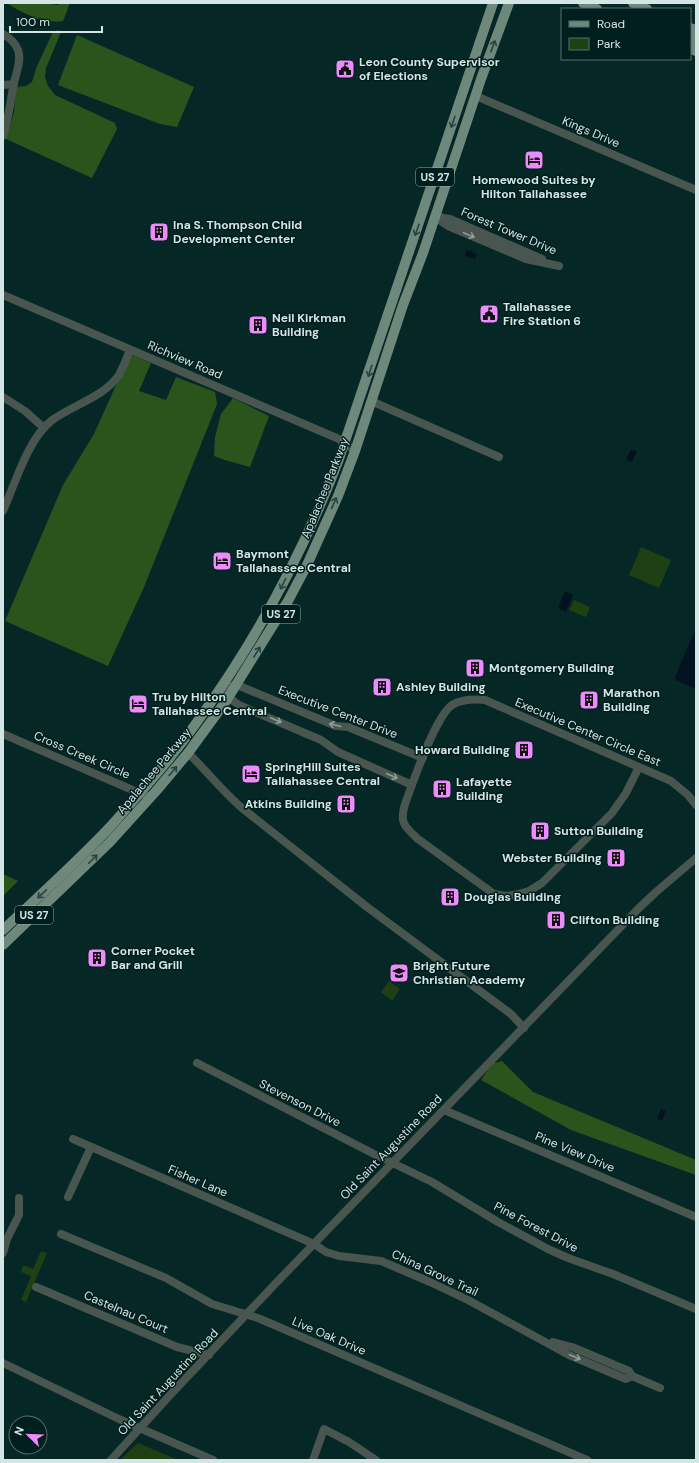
<svg xmlns="http://www.w3.org/2000/svg" width="699" height="1463" font-family="'DM Sans',sans-serif">
  <style>
    .green { fill: #1f4013 }
    .forest { fill: #2b541d }
    .water { fill: #021220 }
    .lines { fill: none; stroke-linecap: round; stroke-linejoin: round }
    .minor { stroke: #49554f; stroke-width: 8 }
    .major { stroke: #6f887c; stroke-width: 10 }
    .oneway { stroke: #27433e }
    .oneway2 { stroke: #8e9d9a }
    .labels { text-anchor: middle; dominant-baseline: central; stroke-width: 3; stroke-linejoin: round; paint-order: stroke }
    .shield { fill: #001e1d; stroke: #94a9a8; stroke-width: 1 }
    .shield-label { font-size: 11px; font-weight: bold; fill: #d3e5e4 }
    .poi-label { font-size: 12px; font-weight: bold; fill: #d3e5e4; stroke: #001e1d; text-anchor: start }
    .street-label { font-size: 12px; fill: #d3e5e4; stroke: #001e1d }
  </style>
  <rect width="100%" height="100%" fill="#052827"/>
  <!-- green -->
  <g class="green">
    <path d="M641,547L671,560L659,588L629,575Z"/>
    <path d="M574,600L590,607L586,617L569,610Z"/>
    <path d="M389,981L400,989L392,1001L381,992Z"/>
    <path d="M41,1251L47,1253L26,1302L21,1300L31,1276L21,1272L23,1265L33,1269Z"/>
    <path d="M138,1443L178,1460H120Z"/>
  </g>
  <!-- forest -->
  <g class="forest">
    <path d="M6,3H43L58,5L60,3H70L63,21C42,24 23,13 6,3Z"/>
    <path d="M58,30L61,32L46,68L45,77L48,86L55,95L115,123L117,129L92,178L6,139L14,112L16,87L26,86L32,82L37,66L53,32Z"/>
    <path d="M77,35L194,87L177,127L160,124L58,85Z"/>
    <path d="M130,354L151,363L139,391L166,400L176,377L215,392L217,404L144,587L108,666L5,621L63,485L94,434Z"/>
    <path d="M233,398L269,416L250,467L225,460L214,456L215,437L221,414Z"/>
    <path d="M3,874L18,881L3,896Z"/>
    <path d="M502,1061L533,1092L696,1160V1175L571,1130L481,1080L492,1064Z"/>
  </g>
  <!-- water -->
  <g class="water">
    <path d="M467,250L477,254L475,259L465,256Z"/>
    <path d="M631,449L637,451L632,462L626,460Z"/>
    <path d="M565,591L573,595L566,612L558,608Z"/>
    <path d="M696,628V689L676,680L675,677Z"/>
    <path d="M661,1109L666,1111L662,1121L657,1119Z"/>
  </g>
  <g class="lines">
    <!-- minor -->
    <g class="minor">
      <path d="M3,34C10,38 15,42 18,50C22,60 16,73 14,83C10,101 9,118 3,136"/>
      <path d="M3,85L14,84"/>
      <path d="M476,96L696,190"/>
      <path d="M435,217L448,226L526,259L559,266"/>
      <path d="M438,217L450,219L542,259"/>
      <path d="M3,295L339,439L355,451"/>
      <path d="M3,397L25,411L44,428"/>
      <path d="M371,401L499,457"/>
      <path d="M3,511C15,484 28,439 51,421C72,405 103,398 119,375C123,367 127,358 130,350"/>
      <path d="M3,734L151,798"/>
      <path d="M188,753C207,771 222,791 242,808L367,907L511,1014L524,1028"/>
      <path d="M639,767L626,793L612,813L542,883L529,891L519,894L506,896L494,894L418,839C405,827 399,823 405,804C413,782 435,717 452,705C462,699 474,699 485,700L671,781L688,795L696,805"/>
      <path d="M412,785L338,752L321,740L239,705L228,697L222,688L237,685L336,726L348,727L423,758"/>
      <path d="M197,1063L374,1154L432,1182L498,1222L548,1249L568,1258L613,1274L696,1309"/>
      <path d="M444,1110L696,1217"/>
      <path d="M73,1139L314,1244L326,1252L339,1256L381,1261L430,1282L468,1300L569,1355L626,1379L632,1376"/>
      <path d="M68,1197L91,1147"/>
      <path d="M61,1234L166,1278L212,1304L258,1318L587,1460"/>
      <path d="M3,1253L7,1239L19,1215V1198"/>
      <path d="M36,1287L177,1347L209,1355"/>
      <path d="M553,1342L572,1347L629,1371L632,1376L660,1388"/>
      <path d="M3,1363L121,1420L213,1460"/>
      <path d="M111,1460L171,1394L276,1283L639,908L656,892L696,858"/>
      <path d="M313,1460L324,1429L349,1442L376,1460"/>
    </g>
    <!-- major -->
    <g class="major">
      <path d="M583,3L597,9"/>
      <path d="M633,3L647,9"/>
      <path d="M690,28L696,30"/>
      <path d="M690,38L696,40"/>
      <path d="M690,48L696,51"/>
      <path d="M3,930C39,896 76,863 110,827C140,793 171,759 197,722C256,641 303,553 339,459L493,3"/>
      <path d="M3,945L110,842L157,790L188,753L226,701L288,601L307,565L338,496L355,451L403,305L423,253L481,79L509,3"/>
    </g>
  </g>
  <!-- one-way arrows -->
  <defs><path id="oneway-shaft" d="M-6 0H5M1.5-3L5.5 0L1.5 3" fill="none" stroke-width="1.6" stroke-linecap="round" stroke-linejoin="round"/></defs>
  <g class="oneway">
    <use href="#oneway-shaft" transform="translate(493 46) rotate(-70)"/>
    <use href="#oneway-shaft" transform="translate(453 122) rotate(109)"/>
    <use href="#oneway-shaft" transform="translate(417 230) rotate(109)"/>
    <use href="#oneway-shaft" transform="translate(370 371) rotate(108)"/>
    <use href="#oneway-shaft" transform="translate(334 503) rotate(-66)"/>
    <use href="#oneway-shaft" transform="translate(283 584) rotate(117)"/>
    <use href="#oneway-shaft" transform="translate(257 652) rotate(-58)"/>
    <use href="#oneway-shaft" transform="translate(173 771) rotate(-50)"/>
    <use href="#oneway-shaft" transform="translate(93 859) rotate(-45)"/>
    <use href="#oneway-shaft" transform="translate(42 894) rotate(137)"/>
  </g>
  <g class="oneway2">
    <use href="#oneway-shaft" transform="translate(469 235) rotate(23)"/>
    <use href="#oneway-shaft" transform="translate(276 720) rotate(23)"/>
    <use href="#oneway-shaft" transform="translate(335 725) rotate(-166)"/>
    <use href="#oneway-shaft" transform="translate(392 776) rotate(24)"/>
    <use href="#oneway-shaft" transform="translate(575 1357) rotate(23)"/>
  </g>
  <!-- icons -->
  <defs>
    <g id="civic-square" transform="scale(1)"><rect x="-9" y="-9" width="18" height="18" rx="4" fill="#ec8cfa" stroke="#001e1d"/><path d="M-.6-6.5H3V-4.5H.6V-3L4-1V1h2V6H-6V1h2V-1L-.6-3ZM-1.2 2.5V6h2.4V2.5Z" fill="#111"/></g>
    <g id="hotel-square" transform="scale(1)"><rect x="-9" y="-9" width="18" height="18" rx="4" fill="#ec8cfa" stroke="#001e1d"/><path d="M-6-4.5h1.5V1H6V5H4.5V3h-9V5H-6ZM-4 0a1.8 1.8 0 1 1 3.6 0ZM.5 0V-2.5h3Q6-2.5 6 0Z" fill="#111"/></g>
    <g id="building-square" transform="scale(1)"><rect x="-9" y="-9" width="18" height="18" rx="4" fill="#ec8cfa" stroke="#001e1d"/><path d="M-4-6H4V6H1V3H-1V6H-4ZM-2.5-4.3h1.7v1.8h-1.7ZM.8-4.3h1.7v1.8H.8ZM-2.5-1h1.7V.8h-1.7ZM.8-1h1.7V.8H.8Z" fill="#111"/></g>
    <g id="school-square" transform="scale(1)"><rect x="-9" y="-9" width="18" height="18" rx="4" fill="#ec8cfa" stroke="#001e1d"/><path d="M0-5L7-2L0 1L-7-2ZM-4 1L0 2.5L4 1V4Q0 6-4 4Z" fill="#111"/></g>
  </defs>
  <g fill-rule="evenodd">
    <use href="#civic-square" x="345" y="69"/>
    <use href="#hotel-square" x="534" y="160"/>
    <use href="#building-square" x="159" y="232"/>
    <use href="#civic-square" x="489" y="314"/>
    <use href="#building-square" x="258" y="325"/>
    <use href="#hotel-square" x="222" y="561"/>
    <use href="#building-square" x="475" y="668"/>
    <use href="#building-square" x="382" y="687"/>
    <use href="#building-square" x="589" y="700"/>
    <use href="#hotel-square" x="138" y="704"/>
    <use href="#building-square" x="524" y="750"/>
    <use href="#hotel-square" x="251" y="774"/>
    <use href="#building-square" x="442" y="789"/>
    <use href="#building-square" x="346" y="804"/>
    <use href="#building-square" x="540" y="831"/>
    <use href="#building-square" x="616" y="858"/>
    <use href="#building-square" x="450" y="897"/>
    <use href="#building-square" x="556" y="920"/>
    <use href="#building-square" x="97" y="958"/>
    <use href="#school-square" x="399" y="973"/>
  </g>
  <g class="labels">
    <!-- shield labels -->
    <g class="shield">
      <rect x="416" y="168" width="38" height="18" rx="3"/>
      <rect x="262" y="605" width="38" height="18" rx="3"/>
      <rect x="15" y="906" width="38" height="18" rx="3"/>
    </g>
    <g class="shield-label">
      <text x="435" y="177">US 27</text>
      <text x="281" y="614">US 27</text>
      <text x="34" y="915">US 27</text>
    </g>
    <!-- poi labels -->
    <g class="poi-label">
      <text x="359" y="62">Leon County Supervisor<tspan x="359" dy="14">of Elections</tspan></text>
      <text x="534" y="180" text-anchor="middle">Homewood Suites by<tspan x="534" dy="14">Hilton Tallahassee</tspan></text>
      <text x="173" y="225">Ina S. Thompson Child<tspan x="173" dy="14">Development Center</tspan></text>
      <text x="503" y="307">Tallahassee<tspan x="503" dy="14">Fire Station 6</tspan></text>
      <text x="272" y="318">Neil Kirkman<tspan x="272" dy="14">Building</tspan></text>
      <text x="236" y="554">Baymont<tspan x="236" dy="14">Tallahassee Central</tspan></text>
      <text x="489" y="668">Montgomery Building</text>
      <text x="396" y="687">Ashley Building</text>
      <text x="603" y="693">Marathon<tspan x="603" dy="14">Building</tspan></text>
      <text x="152" y="697">Tru by Hilton<tspan x="152" dy="14">Tallahassee Central</tspan></text>
      <text x="510" y="750" text-anchor="end">Howard Building</text>
      <text x="265" y="767">SpringHill Suites<tspan x="265" dy="14">Tallahassee Central</tspan></text>
      <text x="456" y="782">Lafayette<tspan x="456" dy="14">Building</tspan></text>
      <text x="332" y="804" text-anchor="end">Atkins Building</text>
      <text x="554" y="831">Sutton Building</text>
      <text x="602" y="858" text-anchor="end">Webster Building</text>
      <text x="464" y="897">Douglas Building</text>
      <text x="570" y="920">Clifton Building</text>
      <text x="111" y="951">Corner Pocket<tspan x="111" dy="14">Bar and Grill</tspan></text>
      <text x="413" y="966">Bright Future<tspan x="413" dy="14">Christian Academy</tspan></text>
    </g>
    <!-- street labels -->
    <g class="street-label">
      <text transform="translate(591 132) rotate(23)">Kings Drive</text>
      <text transform="translate(509 231) rotate(23)">Forest Tower Drive</text>
      <text transform="translate(185 360) rotate(23)">Richview Road</text>
      <text transform="translate(325 488) rotate(-68)">Apalachee Parkway</text>
      <text transform="translate(338 712) rotate(21)">Executive Center Drive</text>
      <text transform="translate(588 732) rotate(23)">Executive Center Circle East</text>
      <text transform="translate(82 755) rotate(23)">Cross Creek Circle</text>
      <text transform="translate(154 771) rotate(-50)">Apalachee Parkway</text>
      <text transform="translate(300 1103) rotate(27)">Stevenson Drive</text>
      <text transform="translate(391 1147) rotate(-46)">Old Saint Augustine Road</text>
      <text transform="translate(575 1152) rotate(23)">Pine View Drive</text>
      <text transform="translate(198 1181) rotate(23)">Fisher Lane</text>
      <text transform="translate(536 1227) rotate(28)">Pine Forest Drive</text>
      <text transform="translate(435 1273) rotate(25)">China Grove Trail</text>
      <text transform="translate(126 1312) rotate(23)">Castelnau Court</text>
      <text transform="translate(329 1336) rotate(23)">Live Oak Drive</text>
      <text transform="translate(168 1382) rotate(-47)">Old Saint Augustine Road</text>
    </g>
  </g>
  <!-- border -->
  <rect width="699" height="1463" fill="none" stroke="#d3e5e4" stroke-width="8"/>
  <!-- legend -->
  <rect x="561" y="8" width="130" height="52" fill="#001e1d" stroke="#546e6d"/>
  <rect x="569" y="21" width="20" height="6" fill="#6f887c" stroke="#546e6d"/>
  <text x="597" y="28" font-size="12" fill="#d3e5e4">Road</text>
  <rect x="569" y="38" width="20" height="12" fill="#1f4013" stroke="#546e6d"/>
  <text x="597" y="48" font-size="12" fill="#d3e5e4">Park</text>
  <!-- north arrow -->
  <g transform="translate(28 1435) rotate(293)"><circle r="19" fill="#001e1d" stroke="#546e6d"/>
  <path d="M0-3L7 15L0 10L-7 15Z" fill="#ec8cfa"/>
  <text y="-6" font-size="11" font-weight="bold" text-anchor="middle" fill="#d3e5e4">N</text>
  </g>
  <!-- scale -->
  <path d="M10 26v6h92v-6" fill="none" stroke="#d3e5e4" stroke-width="2"/>
  <text x="16" y="26" font-size="12" fill="#d3e5e4" stroke="#001e1d" stroke-width="3" paint-order="stroke">100 m</text>
</svg>
